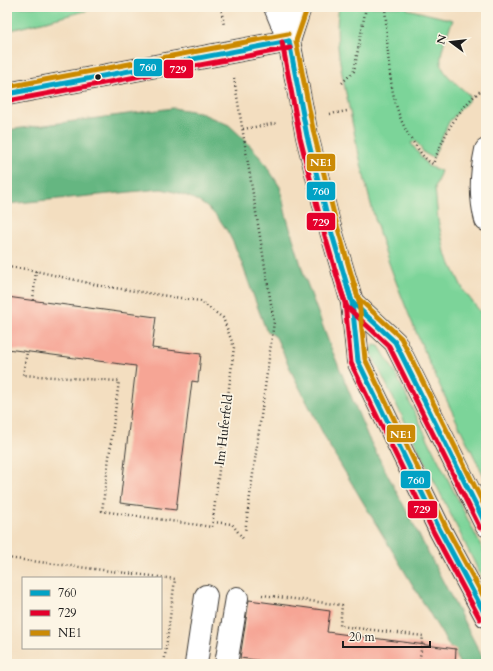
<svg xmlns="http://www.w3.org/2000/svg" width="493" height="671" font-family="Cardo,serif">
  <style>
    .green { fill: #7cd499; stroke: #4c785a }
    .forest { fill: #65b681; stroke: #40694e }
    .building { fill: #f6a595 }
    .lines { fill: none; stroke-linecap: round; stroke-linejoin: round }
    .minor-casing { stroke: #3c3935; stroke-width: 24 }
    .major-casing { stroke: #3c3935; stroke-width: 24 }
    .path { stroke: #3c3935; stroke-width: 2.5; stroke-dasharray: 1 3; stroke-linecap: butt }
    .minor { stroke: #fff; stroke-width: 22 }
    .major { stroke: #fff; stroke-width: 22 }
    .bus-1-casing { stroke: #fcf5e5; stroke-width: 8 }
    .bus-2-casing { stroke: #fcf5e5; stroke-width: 8 }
    .bus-3-casing { stroke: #fcf5e5; stroke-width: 8 }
    .bus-1 { stroke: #01a2c5; stroke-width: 5 }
    .bus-2 { stroke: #e4002b; stroke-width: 5 }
    .bus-3 { stroke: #cb8a06; stroke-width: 5 }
    .bus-dot { fill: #1c1c1c; stroke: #fcf5e5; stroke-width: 1.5 }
    .labels { text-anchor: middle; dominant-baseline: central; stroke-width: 3.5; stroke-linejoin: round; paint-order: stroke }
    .street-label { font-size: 13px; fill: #1c1c1c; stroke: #fcf5e5 }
    .line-badge { stroke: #fcf5e5; stroke-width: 1.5 }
    .badge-label { font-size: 11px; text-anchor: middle; font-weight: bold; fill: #fff }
  </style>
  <rect width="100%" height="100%" fill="#fcf5e5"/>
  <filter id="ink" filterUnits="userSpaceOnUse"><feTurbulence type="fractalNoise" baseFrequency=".025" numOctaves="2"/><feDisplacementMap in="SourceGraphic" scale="8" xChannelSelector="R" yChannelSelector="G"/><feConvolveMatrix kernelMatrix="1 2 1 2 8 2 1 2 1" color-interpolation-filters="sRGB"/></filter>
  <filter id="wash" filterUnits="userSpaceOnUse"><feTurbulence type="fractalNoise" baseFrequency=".012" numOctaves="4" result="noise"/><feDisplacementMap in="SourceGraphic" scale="16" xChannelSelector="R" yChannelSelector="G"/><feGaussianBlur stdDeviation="0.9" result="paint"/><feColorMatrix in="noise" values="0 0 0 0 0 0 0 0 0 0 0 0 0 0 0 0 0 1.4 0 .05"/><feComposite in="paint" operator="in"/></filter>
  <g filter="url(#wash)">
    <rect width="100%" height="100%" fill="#f3dec0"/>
    <!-- green -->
    <g class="green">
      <path d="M7,7H101L7,31Z"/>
      <path d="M339,7H407V9L453,20C448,31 436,59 443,69C449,79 462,88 470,96L468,101L449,122L433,158L424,153L416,141L411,143L428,166L441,171L435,187L438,220L445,252L464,291L486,319V480C454,417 423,353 398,287C375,230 362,171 350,112C343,78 333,41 339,7Z"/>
      <path d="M374,345L379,346L393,369L486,556V586L370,351Z"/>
    </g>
    <!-- forest -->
    <path class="forest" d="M173,108L198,112L229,125L248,143L264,162L280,187L286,215L304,275L329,343L368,437L486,664H460L330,447L293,375L276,337L266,330C259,311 252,292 245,272C228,225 214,198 161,189L7,204V130Z"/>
    <g id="blocks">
      <!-- building -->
      <g class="building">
        <path d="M7,297L156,317L152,348L201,354L198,382L192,381L176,510L120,503L136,366L7,349Z"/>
        <path d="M249,600L330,611L327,632L456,649L455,664H287L240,658Z"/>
      </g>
    </g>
  </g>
  <g filter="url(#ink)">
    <use href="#blocks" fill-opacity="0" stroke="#3c3935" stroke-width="1"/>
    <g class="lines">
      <!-- minor casing -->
      <g class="minor-casing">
        <g id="minor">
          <path d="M7,94L289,41"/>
          <path d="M486,150C481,173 480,198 486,220"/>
          <path d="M196,664L206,596"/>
          <path d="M226,664L237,598"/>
        </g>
      </g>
      <!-- major casing -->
      <g class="major-casing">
        <g id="major">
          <path d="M275,7L289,41L307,136L329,224L352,302L358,361L440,530L486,616"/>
          <path d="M289,41L300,7"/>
          <path d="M352,302L395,342L486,525"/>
        </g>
      </g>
      <!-- path -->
      <g class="path">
        <path d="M221,7L224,26"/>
        <path d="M385,7C389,54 386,107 416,146C421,153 425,160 433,164C444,135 459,105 486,87"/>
        <path d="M234,78L274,322L245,532"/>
        <path d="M342,83L354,71L366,7"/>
        <path d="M330,114L347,111"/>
        <path d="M243,129L278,123"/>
        <path d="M7,267L27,269L102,286L200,301L223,318L234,347L212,527L102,511L119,381L23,375L27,352"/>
        <path d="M33,300L36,271"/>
        <path d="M213,522L232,524L244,540"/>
        <path d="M7,558L175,579L164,664"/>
        <path d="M262,595L342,605L340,626L423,636L419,664"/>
      </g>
      <!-- minor -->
      <use href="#minor" class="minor"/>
      <!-- major -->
      <use href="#major" class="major"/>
      <!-- bus-1 casing -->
      <g class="bus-1-casing">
        <g id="bus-1">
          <path d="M289,41L307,136L329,224L352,302L358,361L440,530L486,616"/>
          <path d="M7,94L289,41"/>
          <path d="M347,286L352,302L395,342L486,525"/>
        </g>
      </g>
      <!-- bus-2 casing -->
      <g class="bus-2-casing">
        <g id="bus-2">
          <path d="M282,42L300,138L322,226L345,303L351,363L434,533L480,619"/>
          <path d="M8,101L290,48"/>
          <path d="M340,288L347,307L389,346L480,528"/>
        </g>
      </g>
      <!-- bus-3 casing -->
      <g class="bus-3-casing">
        <g id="bus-3">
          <path d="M307,9L296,41L314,134L336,222L359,301L365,359L446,527L486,601"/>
          <path d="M7,87L288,34"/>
          <path d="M354,284L358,298L401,338L486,509"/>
        </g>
      </g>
      <!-- bus-1 -->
      <use href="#bus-1" class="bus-1"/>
      <!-- bus-2 -->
      <use href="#bus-2" class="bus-2"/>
      <!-- bus-3 -->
      <use href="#bus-3" class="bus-3"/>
    </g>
  </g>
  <!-- markers -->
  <circle class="bus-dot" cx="98" cy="77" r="3.5"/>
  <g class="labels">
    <!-- street labels -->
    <g class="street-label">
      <text transform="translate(224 430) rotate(-83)">Im Huferfeld</text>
    </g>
  </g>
  <g class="line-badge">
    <rect x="133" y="58" width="30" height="19" rx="4" fill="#01a2c5"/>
    <rect x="163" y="59" width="31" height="20" rx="4" fill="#e4002b"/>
    <rect x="306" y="153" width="30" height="19" rx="4" fill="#cb8a06"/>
    <rect x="306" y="181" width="30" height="20" rx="4" fill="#01a2c5"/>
    <rect x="306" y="212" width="30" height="19" rx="4" fill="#e4002b"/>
    <rect x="386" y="424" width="30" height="19" rx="4" fill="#cb8a06"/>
    <rect x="400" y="470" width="31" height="19" rx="4" fill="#01a2c5"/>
    <rect x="407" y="500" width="31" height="19" rx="4" fill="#e4002b"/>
  </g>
  <g class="badge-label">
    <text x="148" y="71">760</text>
    <text x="178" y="73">729</text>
    <text x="321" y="166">NE1</text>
    <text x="321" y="195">760</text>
    <text x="321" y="226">729</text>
    <text x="401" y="438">NE1</text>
    <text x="416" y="484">760</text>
    <text x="422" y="513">729</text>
  </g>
  <!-- margin -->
  <rect width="493" height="671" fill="none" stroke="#fcf5e5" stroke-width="24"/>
  <!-- legend -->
  <rect x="22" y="577" width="140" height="72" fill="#fcf5e5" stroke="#a29e95"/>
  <rect x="30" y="590" width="20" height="6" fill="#01a2c5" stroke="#a29e95"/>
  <text x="58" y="597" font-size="12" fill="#1c1c1c">760</text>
  <rect x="30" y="610" width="20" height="6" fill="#e4002b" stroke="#a29e95"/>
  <text x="58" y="617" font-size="12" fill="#1c1c1c">729</text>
  <rect x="30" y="630" width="20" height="6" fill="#cb8a06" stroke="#a29e95"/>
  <text x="58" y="637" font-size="12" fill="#1c1c1c">NE1</text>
  <!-- north arrow -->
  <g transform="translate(451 42) rotate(285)" stroke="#fcf5e5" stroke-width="3" paint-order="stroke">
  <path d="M0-3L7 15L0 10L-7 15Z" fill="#1c1c1c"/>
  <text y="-6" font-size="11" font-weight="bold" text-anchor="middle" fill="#1c1c1c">N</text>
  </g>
  <!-- scale -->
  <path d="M343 641v6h87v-6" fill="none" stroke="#1c1c1c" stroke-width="2"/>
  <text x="349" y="641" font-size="12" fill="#1c1c1c" stroke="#fcf5e5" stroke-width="3" paint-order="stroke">20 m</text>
</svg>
